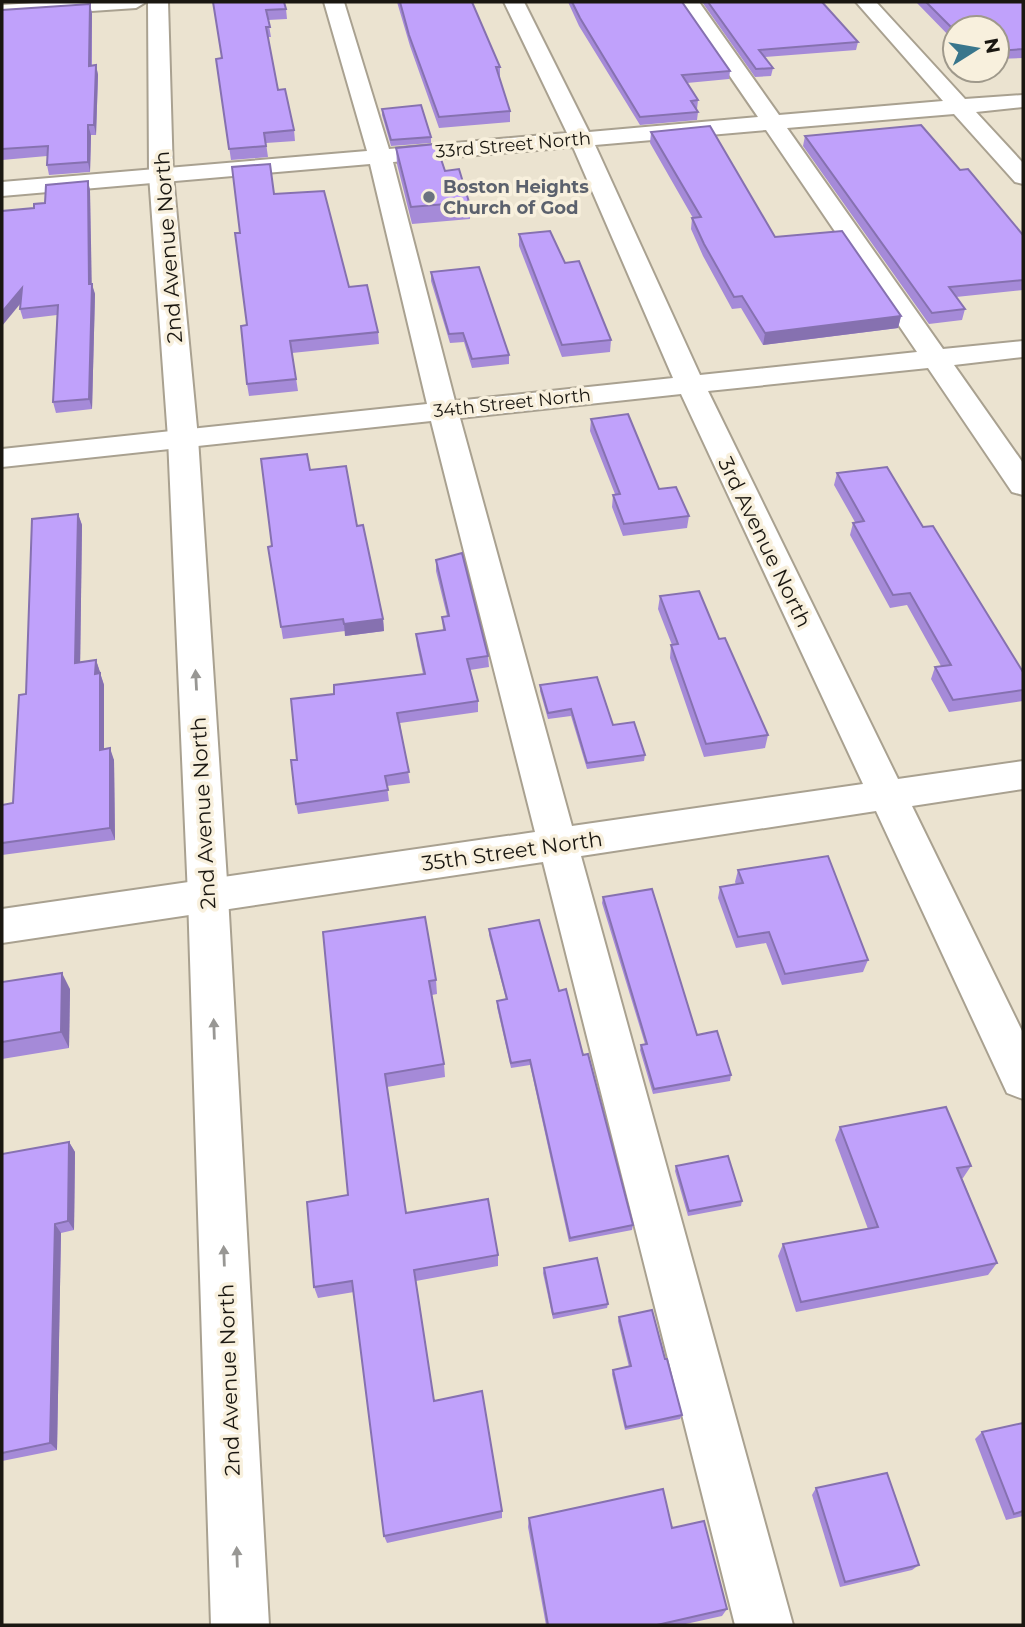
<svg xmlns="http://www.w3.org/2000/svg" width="1025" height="1627" font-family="Montserrat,sans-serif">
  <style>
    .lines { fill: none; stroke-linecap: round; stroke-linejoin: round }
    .minor-casing { stroke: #a9a190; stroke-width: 4 }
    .major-casing { stroke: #a9a190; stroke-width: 4 }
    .minor { fill: #fff; fill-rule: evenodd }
    .major { fill: #fff; fill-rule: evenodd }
    .wall { fill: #a58ad8 }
    .shaded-wall { fill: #8671b0 }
    .building { fill: #c0a1fb; stroke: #8671b0; stroke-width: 2 }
    .oneway { fill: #989794 }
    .worship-dot { fill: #6b7280; stroke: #f8f0dd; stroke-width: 2.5 }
    .labels { text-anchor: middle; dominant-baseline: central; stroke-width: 7; stroke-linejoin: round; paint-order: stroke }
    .far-street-label { font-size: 18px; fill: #1a1711; stroke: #f8f0dd }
    .far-worship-label { font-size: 18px; font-weight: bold; fill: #5b616d; stroke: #f8f0dd; text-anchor: start }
    .street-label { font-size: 21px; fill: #1a1711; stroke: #f8f0dd }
  </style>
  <rect width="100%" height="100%" fill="#ebe3d0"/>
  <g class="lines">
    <!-- minor casing -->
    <g class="minor-casing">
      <g id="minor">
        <path d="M52,2H146L136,8L2,17V5Z"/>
        <path d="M324,2H344L389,149L567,133L504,2H524L589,132L758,117L679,2H699L779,115L943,101L856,2H876L965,99L1023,95V107L976,112L1023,163V184L1015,182L954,114L787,128L943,349L1023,341V357L954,365L1023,463V495L1012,492L928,368L708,391L898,779L1023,761V789L912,806L1023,1033V1099L1007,1093L876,811L581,856L793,1625H735L543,862L2,943V909L535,832L431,421L2,467V449L427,404L370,164L2,196V182L367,151ZM766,130L917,352L700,375L595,145ZM573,147L673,378L455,401L393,162ZM681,394L863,784L572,826L460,418Z"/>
      </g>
    </g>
    <!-- major casing -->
    <g class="major-casing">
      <path id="major" d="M148,2H168L173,175L198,438L228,896L269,1625H211L188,896L168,438L149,175Z"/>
    </g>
    <!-- minor -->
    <use href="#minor" class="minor"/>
    <!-- major -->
    <use href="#major" class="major"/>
  </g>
  <!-- wall -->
  <g class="wall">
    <path d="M213,2L286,9L287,19L268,20L271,37H268L278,90L294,130L295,141L266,143L268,157L231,160L216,59L222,58Z"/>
    <path d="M397,2H472L500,67V77H499L510,111V122L439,128L410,46Z"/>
    <path d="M568,2H682L730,71L729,79L687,83L698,100L697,109H696L698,112L697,120L640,125L579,26Z"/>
    <path d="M702,2H822L858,42L856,50L765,57L773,68L771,76L755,77Z"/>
    <path d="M916,2H1023V58L997,59V28H955L954,41Z"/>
    <path d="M90,4L92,14V66L96,65L98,75L96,135H91L90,172L49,175L47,165V156L2,160V10Z"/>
    <path d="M382,109L431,137V143L391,146L382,115Z"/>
    <path d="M651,132L775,237L901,316L898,328L763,345L741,308L732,309L703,256L691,229L692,218H693L650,143Z"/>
    <path d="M805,136L960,170L1023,235V290L956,297L965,309L962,320L929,324L803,146Z"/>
    <path d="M396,148L445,171L469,202L470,219L412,224L397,164Z"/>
    <path d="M88,181L90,191L91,284L95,294L92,409L56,413L53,402L57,315L23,319L20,309V304L34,208Z"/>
    <path d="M274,194L349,287L378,332L379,344L292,353L298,391L249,396L247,384V325L240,233Z"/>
    <path d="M519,234L565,263L611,340L610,352L562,357L519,246Z"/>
    <path d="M431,272L509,355V364L472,368L464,342L450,343L431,281Z"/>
    <path d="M591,419L659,489L689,516L687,528L623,536L612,507L613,495L615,494L590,431Z"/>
    <path d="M310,470L357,526L383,619L384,631L345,636V631L283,639L268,547L272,546Z"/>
    <path d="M837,473L923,527L1023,672V701L949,712L931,679L935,667L941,666L907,605L890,608L850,535L853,523L855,522L834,485Z"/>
    <path d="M78,514L82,525L80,662L96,660L104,685V749L114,760L115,840L2,855V805L13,803L26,694Z"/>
    <path d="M436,560L488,656L489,667L470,670L478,701V712L400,723L410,783L387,786L389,801L298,814L296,804L297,760L334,694L423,674L417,645L416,634L443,630L442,617L447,616L436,571Z"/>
    <path d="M660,596L719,639L768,735L765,748L704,757L670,658L671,645H672L658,609Z"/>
    <path d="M540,685L613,725L645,755L644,761L587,769L571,716L548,719L540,691Z"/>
    <path d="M738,870L868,960L863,972L782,985L766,943L736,948L718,898L720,887L736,884L735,882Z"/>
    <path d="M603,897L697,1035L731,1075L730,1081L653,1094L640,1050L641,1045L645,1044L602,903Z"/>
    <path d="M489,929L559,991L583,1055L633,1225L632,1230L569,1242L530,1065L511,1068L497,1007V1001L506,999L489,935Z"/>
    <path d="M323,932L436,980L437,994L432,995L444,1064L445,1077L387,1087L406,1213L498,1255V1266L416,1281L434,1401L502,1511V1518L387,1543L384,1536L354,1292L318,1298L314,1287L348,1195Z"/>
    <path d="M2,982L70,989L69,1048L2,1059Z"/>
    <path d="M840,1127L971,1166L963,1178H962L997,1263L988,1275L796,1312L778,1256L783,1244L868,1229L835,1140Z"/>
    <path d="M69,1142L75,1152L74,1230L61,1233L57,1450L2,1461V1154Z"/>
    <path d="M676,1166L742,1201L741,1206L688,1216L675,1171Z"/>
    <path d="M544,1268L608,1304L607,1308L553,1319L543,1273Z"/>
    <path d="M619,1317L665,1359L682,1415L680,1419L625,1430L612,1374L613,1370L629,1367L618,1321Z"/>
    <path d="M1023,1423V1516L1006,1520L975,1439L982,1432Z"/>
    <path d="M816,1488L919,1565L912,1570L840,1587L812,1495Z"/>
    <path d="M529,1518L672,1528L727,1609L722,1616L681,1625H546L528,1527Z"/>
  </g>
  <!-- shaded-wall -->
  <g class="shaded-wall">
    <path d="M90,4L92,14L91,75L89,66Z"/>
    <path d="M96,65L98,75L96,135L94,125Z"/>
    <path d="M88,125L91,135L90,172L88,162Z"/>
    <path d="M88,181L90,191L92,295L89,284Z"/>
    <path d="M92,284L95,294L92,409L89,399Z"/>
    <path d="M22,288L25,298L2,326V312Z"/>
    <path d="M901,316L898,328L763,345L765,333Z"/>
    <path d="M78,514L82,525L80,675L75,663Z"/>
    <path d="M383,619L384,631L345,636L344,624Z"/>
    <path d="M96,660L100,672L99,685L95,674Z"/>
    <path d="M100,673L104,685V761L100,750Z"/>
    <path d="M110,748L114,760L115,840L110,828Z"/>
    <path d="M62,973L70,989L69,1048L61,1032Z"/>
    <path d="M69,1142L75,1152L74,1230L68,1221Z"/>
    <path d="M55,1224L61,1233L57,1450L50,1443Z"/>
  </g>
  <!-- building -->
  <g class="building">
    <path d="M213,2H284L286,9L266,10L270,27H266L278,90L285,89L294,130L264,133L266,146L229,149L216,59L222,58Z"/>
    <path d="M400,2H472L500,67H496L510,111L439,117L409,35Z"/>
    <path d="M572,2H682L730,71L682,75L698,100L691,101L698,112L640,117L580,18Z"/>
    <path d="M708,2H822L858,42L759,50L773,68L756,69Z"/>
    <path d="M926,2H1023V49L997,51V28H955V31Z"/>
    <path d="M90,4L89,66L96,65L94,125H88V162L47,165L48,146L2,149V10Z"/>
    <path d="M421,105L431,137L391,140L382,109Z"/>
    <path d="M921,125L960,170L968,169L1023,235V280L949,287L965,309L932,313L805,136Z"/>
    <path d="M710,126L775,237L842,231L901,316L765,333L742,296L734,297L704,244L692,218L701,217L651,132Z"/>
    <path d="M436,144L445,171L459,169L469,202L411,207L396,148Z"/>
    <path d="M270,164L274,194L324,191L349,287L367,285L378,332L290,341L296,379L247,384L241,326L247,325L235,233H240L232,167Z"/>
    <path d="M88,181L89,284H92L89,399L53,402L58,305L20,309L22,288L2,312V211L34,208V204L45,203L46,185Z"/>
    <path d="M550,231L565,263L579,261L611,340L562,345L519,234Z"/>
    <path d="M479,267L509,355L472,359L463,333L449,334L431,272Z"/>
    <path d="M628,414L659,489L676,487L689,516L624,524L613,495L620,494L591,419Z"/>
    <path d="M307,454L310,470L346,466L357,526L363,525L383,619L344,624L343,619L281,627L268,547L272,546L261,459Z"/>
    <path d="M887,467L923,527L933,526L1023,672V690L953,700L935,667L951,665L910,593L893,595L853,523L864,521L837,473Z"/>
    <path d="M78,514L75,663L96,660L95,674L100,673V750L110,748V828L2,843V805L13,803L19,695L26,694L32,519Z"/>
    <path d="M462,553L488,656L467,659L478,701L397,713L409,772L385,776L388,790L296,804L291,760H297L291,699L334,694V685L425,674L416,634L445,630L442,617L449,616L436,560Z"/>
    <path d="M699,591L719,639L725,638L768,735L706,744L671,645L678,644L660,596Z"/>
    <path d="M597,677L613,725L634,722L645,755L587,763L571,709L548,713L540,685Z"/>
    <path d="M828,856L868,960L785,974L769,932L738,937L720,887L743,883L738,870Z"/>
    <path d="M652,889L697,1035L717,1031L731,1075L654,1089L641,1045L647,1044L603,897Z"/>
    <path d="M425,917L436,980L429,981L444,1064L385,1074L406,1213L488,1199L498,1255L414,1270L434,1401L482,1391L502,1511L384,1536L352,1281L314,1287L307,1202L348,1195L323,932Z"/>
    <path d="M539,920L559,991L566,989L583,1055L588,1054L633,1225L570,1238L530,1060L511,1063L497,1001L507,999L489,929Z"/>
    <path d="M62,973L61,1032L2,1042V982Z"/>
    <path d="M946,1107L971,1166L957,1168L997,1263L801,1302L783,1244L878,1227L840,1127Z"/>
    <path d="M69,1142L68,1221L55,1224L50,1443L2,1453V1154Z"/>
    <path d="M728,1156L742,1201L689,1211L676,1166Z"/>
    <path d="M597,1258L608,1304L553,1314L544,1268Z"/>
    <path d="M652,1310L665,1359H667L682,1415L626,1427L613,1370L631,1366L619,1317Z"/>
    <path d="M1023,1423V1511L1014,1514L982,1432Z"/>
    <path d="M887,1473L919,1565L845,1582L816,1488Z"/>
    <path d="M663,1489L672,1528L704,1521L727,1609L657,1625H548L529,1518Z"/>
  </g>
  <!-- one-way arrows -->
  <defs><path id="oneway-solid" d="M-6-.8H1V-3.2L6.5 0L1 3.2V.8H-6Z" transform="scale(1.75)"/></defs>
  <g class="oneway">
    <use href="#oneway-solid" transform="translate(196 680) rotate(-93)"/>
    <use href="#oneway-solid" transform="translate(214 1029) rotate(-92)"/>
    <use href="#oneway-solid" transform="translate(224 1256) rotate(-92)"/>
    <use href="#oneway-solid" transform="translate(237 1557) rotate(-92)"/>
  </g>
  <!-- markers -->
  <circle class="worship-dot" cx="429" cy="197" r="7"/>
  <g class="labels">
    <!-- far-street labels -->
    <g class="far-street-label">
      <text transform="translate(513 145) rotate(-5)">33rd Street North</text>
      <text transform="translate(512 403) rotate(-6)">34th Street North</text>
    </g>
    <!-- far-worship labels -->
    <g class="far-worship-label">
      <text x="443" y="187">Boston Heights<tspan x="443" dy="21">Church of God</tspan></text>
    </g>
    <!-- street labels -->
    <g class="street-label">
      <text transform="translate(168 247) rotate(-94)">2nd Avenue North</text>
      <text transform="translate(765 542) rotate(64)">3rd Avenue North</text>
      <text transform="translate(203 813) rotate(-93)">2nd Avenue North</text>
      <text transform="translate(512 851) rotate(-8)">35th Street North</text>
      <text transform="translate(229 1380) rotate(-92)">2nd Avenue North</text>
    </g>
  </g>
  <!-- border -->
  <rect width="1025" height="1627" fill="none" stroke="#1a1711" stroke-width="7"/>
  <!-- north arrow -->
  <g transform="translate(976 49) rotate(79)"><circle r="33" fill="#f8f0dd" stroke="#9f998b" stroke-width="2"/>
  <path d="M0-5L12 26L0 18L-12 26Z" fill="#39768c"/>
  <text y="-10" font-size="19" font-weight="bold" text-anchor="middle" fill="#1a1711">N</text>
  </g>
</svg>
